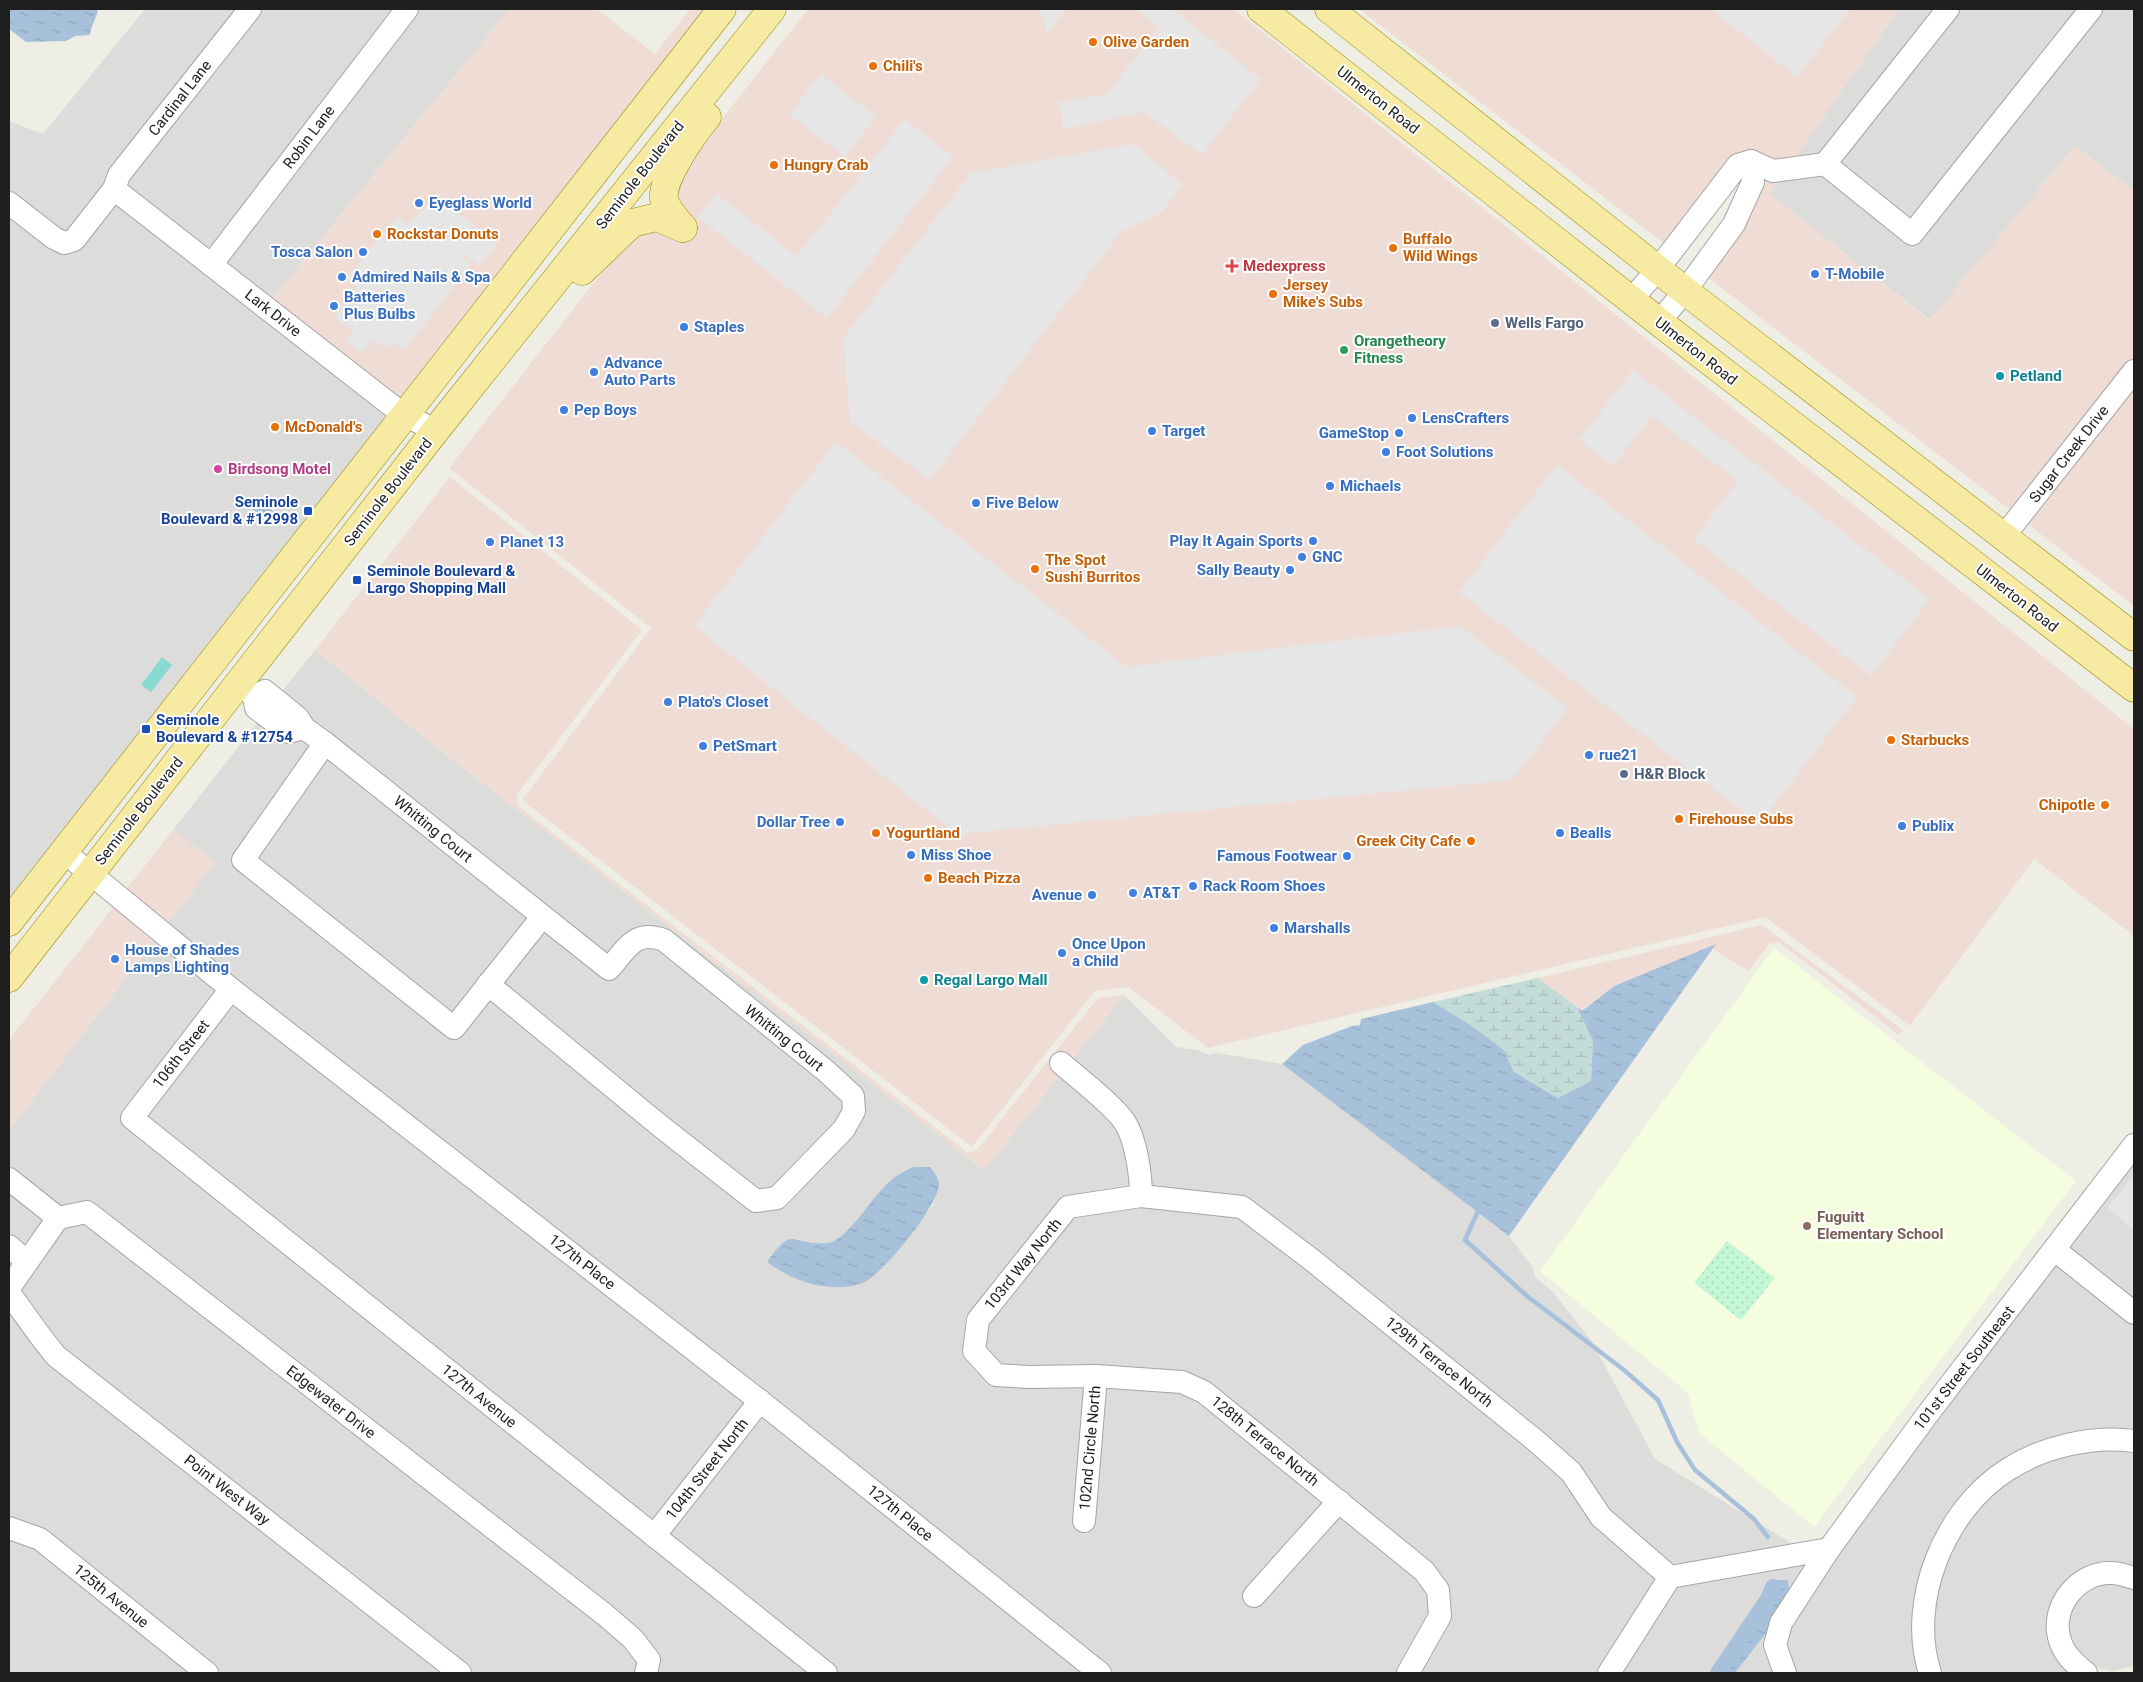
<svg xmlns="http://www.w3.org/2000/svg" width="2143" height="1682" font-family="Roboto,sans-serif">
  <style>
    .residential { fill: #dcdcdb; fill-rule: evenodd }
    .commercial { fill: #efddd5 }
    .education { fill: #f5fddf }
    .wetland { fill: url(#wetland-marsh) }
    .park { fill: url(#park-dots) }
    .pitch { fill: #87dad1 }
    .parking { fill: #e6e6e6 }
    .water { fill: url(#water-ripples) }
    .lines { fill: none; stroke-linecap: round; stroke-linejoin: round }
    .stream { stroke: #a8c1da; stroke-width: 4.5 }
    .canal { stroke: #a8c1da; stroke-width: 16 }
    .minor-casing { stroke: #a5a5a5; stroke-width: 24 }
    .major-casing { stroke: #918a08; stroke-width: 29 }
    .minor { stroke: #fff; stroke-width: 22 }
    .major { stroke: #f7eaa2; stroke-width: 28 }
    .food-dot { fill: #e8710a; stroke: #fff; stroke-width: 2 }
    .shop-dot { fill: #3f7fe0; stroke: #fff; stroke-width: 2 }
    .health-dot { fill: #e0444e; stroke: #fff; stroke-width: 2 }
    .service-dot { fill: #5c6f8a; stroke: #fff; stroke-width: 2 }
    .leisure-dot { fill: #2e9e5b; stroke: #fff; stroke-width: 2 }
    .culture-dot { fill: #0f9aa8; stroke: #fff; stroke-width: 2 }
    .hotel-dot { fill: #d1479c; stroke: #fff; stroke-width: 2 }
    .transit-dot { fill: #1a4fb4; stroke: #fff; stroke-width: 2 }
    .education-dot { fill: #8d6e63; stroke: #fff; stroke-width: 2 }
    .labels { text-anchor: middle; dominant-baseline: central; stroke-width: 4; stroke-linejoin: round; paint-order: stroke }
    .food-label { font-size: 15px; font-weight: bold; fill: #c56008; stroke: #fff; text-anchor: start }
    .street-label { font-size: 15px; fill: #1e1e1e; stroke: #fff }
    .shop-label { font-size: 15px; font-weight: bold; fill: #366cbe; stroke: #fff; text-anchor: start }
    .health-label { font-size: 15px; font-weight: bold; fill: #be3a42; stroke: #fff; text-anchor: start }
    .service-label { font-size: 15px; font-weight: bold; fill: #4e5e75; stroke: #fff; text-anchor: start }
    .leisure-label { font-size: 15px; font-weight: bold; fill: #27864d; stroke: #fff; text-anchor: start }
    .culture-label { font-size: 15px; font-weight: bold; fill: #0d838f; stroke: #fff; text-anchor: start }
    .hotel-label { font-size: 15px; font-weight: bold; fill: #b23c85; stroke: #fff; text-anchor: start }
    .transit-label { font-size: 15px; font-weight: bold; fill: #164399; stroke: #fff; text-anchor: start }
    .education-label { font-size: 15px; font-weight: bold; fill: #785e54; stroke: #fff; text-anchor: start }
  </style>
  <defs>
    <pattern id="wetland-marsh" width="20" height="14" patternUnits="userSpaceOnUse" patternTransform="scale(1.25)"><rect width="20" height="14" fill="#c3dcd7"/><path d="M1 5h8M5 5V1M11 12h8M15 12V8" fill="none" stroke="#a7bcb8"/></pattern>
    <pattern id="park-dots" width="8" height="8" patternUnits="userSpaceOnUse" patternTransform="scale(1.25)"><rect width="8" height="8" fill="#c4f7d6"/><path d="M2 2h.1M6 6h.1" fill="none" stroke="#a8d3b7" stroke-width="1.8" stroke-linecap="round"/></pattern>
    <pattern id="water-ripples" width="26" height="14" patternUnits="userSpaceOnUse" patternTransform="scale(1.25)"><rect width="26" height="14" fill="#a8c1da"/><path d="M2 4q2-2 4 0t4 0M15 11q2-2 4 0t4 0" fill="none" stroke="#90a5bb"/></pattern>
  </defs>
  <rect width="100%" height="100%" fill="#efeee5"/>
  <!-- residential -->
  <g class="residential">
    <path d="M145,9H240L70,233L58,231L9,192V121L43,134Z"/>
    <path d="M260,9H397L211,253L124,186Z"/>
    <path d="M417,9H510L271,300L223,262Z"/>
    <path d="M1899,9H1938L1821,156L1793,160Z"/>
    <path d="M1958,9H2081L1912,223L1836,162Z"/>
    <path d="M2101,9H2134V191L2075,146L1930,320L1769,194L1780,178L1821,173L1907,241Z"/>
    <path d="M115,201L390,415L9,908V214L48,245Z"/>
    <path d="M315,650L435,746L984,1170L1060,1075L1118,1127L1127,1152L1133,1186L1071,1199L963,1351L965,1354V1359L1087,1384L1075,1530L1091,1529L1103,1384L1179,1390L1199,1399L1327,1502L1242,1597L1253,1607L1339,1512L1417,1577L1430,1594L1432,1615L1399,1673H1114L771,1399L167,925L215,862L173,830L268,709L314,745L237,866L454,1040L489,995L751,1208L861,1114L669,933L608,958L279,695ZM914,1167L929,1168L939,1185L933,1205L898,1252L779,1245L798,1239L815,1243L834,1242L852,1226L902,1171Z"/>
    <path d="M327,755L531,919L453,1016L254,857Z"/>
    <path d="M543,928L604,976L640,946L659,947L845,1101L838,1125L774,1190L759,1192L500,982Z"/>
    <path d="M156,939L219,991L120,1120L813,1673H654L657,1661L93,1205L61,1210L9,1168V1130Z"/>
    <path d="M1124,995L1176,1047L1198,1050L1209,1055L1217,1053L1282,1064L1509,1236L1534,1269L1535,1277L1552,1291L1591,1340L1655,1459L1797,1547L1673,1569L1248,1200L1149,1188L1143,1147L1071,1061Z"/>
    <path d="M232,1001L748,1403L653,1524L143,1116Z"/>
    <path d="M2134,1158V1302L2066,1248Z"/>
    <path d="M9,1190L46,1220L26,1250L9,1236Z"/>
    <path d="M1140,1205L1239,1216L1307,1267L1565,1478L1660,1580L1600,1673H1417L1446,1588L1207,1384L1001,1367L982,1347L985,1323L1072,1215Z"/>
    <path d="M85,1221L627,1646L640,1663L638,1673H474L62,1349L17,1290L62,1226Z"/>
    <path d="M2055,1262L2134,1324V1432L2043,1444L1941,1532L1922,1673H1794L1783,1643L1788,1626L1836,1554Z"/>
    <path d="M9,1307L446,1673H221L46,1532L9,1519Z"/>
    <path d="M760,1413L1086,1673H840L666,1534Z"/>
    <path d="M2134,1449V1569L2065,1585L2072,1673H1939L1931,1617L1938,1576L1955,1539L1982,1502L2010,1477L2046,1460L2085,1450Z"/>
    <path d="M9,1537L36,1546L193,1673H9Z"/>
    <path d="M1813,1561L1790,1595L1761,1596L1763,1607L1761,1613L1716,1673H1618L1675,1585Z"/>
    <path d="M2110,1581L2131,1586L2134,1589V1664L2131,1667L2111,1671L2091,1666L2075,1653L2066,1634L2067,1615L2091,1585Z"/>
    <path d="M1773,1624L1776,1673H1735Z"/>
  </g>
  <!-- commercial -->
  <g class="commercial">
    <path d="M510,9H597L655,54L690,9H713L400,401L271,300Z"/>
    <path d="M808,9H1234L2134,729V936L2034,859L1910,1026L1765,917L1208,1048L1128,987L1095,991L972,1147L522,800L651,628L449,468Z"/>
    <path d="M1359,9H1899L1793,160L1775,163L1758,155V151L1752,153L1666,245Z"/>
    <path d="M2075,146L2134,191V359L2013,512L1706,276L1761,175L1780,178L1770,194L1929,320Z"/>
    <path d="M2134,384V606L2025,522Z"/>
    <path d="M450,477L642,630L517,795L518,806L967,1152L977,1150L1098,998L1124,995L1071,1061L1061,1052L1050,1064L1060,1075L984,1170L435,746L315,650Z"/>
    <path d="M173,830L215,862L167,925L125,891Z"/>
    <path d="M115,905L156,939L9,1130V1040Z"/>
    <path d="M1762,925L1903,1030L1899,1035L1779,942L1769,944L1749,971L1712,949L1715,945L1614,986L1581,1011L1538,978Z"/>
  </g>
  <!-- education -->
  <path class="education" d="M1774,948L2076,1181L1814,1527L1699,1433L1688,1393L1540,1271Z"/>
  <!-- wetland -->
  <path class="wetland" d="M1538,978L1577,1007L1593,1041L1591,1081L1558,1098L1514,1072L1503,1049L1472,1026L1433,1002Z"/>
  <!-- park -->
  <path class="park" d="M1727,1241L1775,1278L1741,1320L1694,1283Z"/>
  <!-- pitch -->
  <path class="pitch" d="M162,657L172,665L151,692L141,685Z"/>
  <!-- parking -->
  <g class="parking">
    <path d="M1040,9H1066L1047,34Z"/>
    <path d="M1137,9H1171L1261,79L1202,155L1144,112L1064,129L1058,102L1106,95L1159,28Z"/>
    <path d="M1711,9H1850L1797,77Z"/>
    <path d="M821,74L876,117L845,157L789,114Z"/>
    <path d="M905,119L953,157L827,318L698,217L717,194L797,256Z"/>
    <path d="M1134,144L1183,185L1162,212L1121,232L930,480L850,422L843,338L971,173Z"/>
    <path d="M436,196L497,244L480,266L465,255L463,258L471,265L404,350L395,344L383,347L373,340L362,353L347,341L353,331L334,316L357,287L347,278L397,216L408,225Z"/>
    <path d="M1633,370L1930,599L1871,676L1694,539L1738,481L1652,416L1613,466L1579,440Z"/>
    <path d="M836,442L1127,667L1459,626L1568,708L1512,780L957,834L694,626Z"/>
    <path d="M1557,465L1857,697L1759,824L1459,592Z"/>
    <path d="M2134,1174V1230L2108,1208Z"/>
  </g>
  <!-- water -->
  <g class="water">
    <path d="M9,9H98C97,18 91,25 90,35L75,36L66,41L26,42L9,29Z"/>
    <path d="M257,498L275,513L269,521L250,507Z"/>
    <path d="M1716,944L1509,1236L1282,1064L1303,1045L1352,1026L1360,1025L1361,1019L1433,1002L1472,1026L1503,1049L1514,1072L1558,1098L1591,1081L1593,1041L1577,1007L1582,1011L1614,986Z"/>
    <path d="M914,1167H930C934,1172 938,1177 939,1184C940,1204 880,1279 860,1284C827,1293 794,1282 767,1262C794,1224 790,1245 825,1243C830,1242 833,1243 836,1240C865,1220 880,1177 914,1167Z"/>
    <path d="M1774,1580H1788L1790,1595L1773,1624L1735,1673H1716L1761,1613C1767,1595 1754,1596 1774,1580Z"/>
  </g>
  <g class="lines">
    <!-- stream -->
    <path class="stream" d="M1479,1209L1465,1240L1527,1296L1624,1370L1658,1400L1677,1442L1695,1470L1754,1519L1768,1537"/>
    <!-- canal -->
    <path class="canal" d="M1718,1673L1768,1599L1773,1587"/>
    <!-- minor casing -->
    <g class="minor-casing">
      <g id="minor">
        <path d="M1948,9L1825,164L1912,234L2091,9"/>
        <path d="M114,189L405,416L436,430"/>
        <path d="M9,203L54,238L64,243L74,240L114,189L119,175L250,9"/>
        <path d="M211,265L407,9"/>
        <path d="M1631,300L1658,269L1738,165L1751,161L1773,171L1825,164"/>
        <path d="M1659,322L1685,291L1734,224L1753,182L1751,161"/>
        <path d="M2004,536L2134,371"/>
        <path d="M244,688L254,696L256,708L288,732L304,728"/>
        <path d="M254,696L265,691L298,718L304,728L325,743L609,969C627,949 634,929 664,940L826,1071L853,1096L854,1111L844,1129L777,1198L756,1201L659,1125L488,984"/>
        <path d="M325,743L243,860L454,1028L542,917"/>
        <path d="M63,851L231,989L760,1401L1100,1673"/>
        <path d="M231,989L132,1118L826,1673"/>
        <path d="M1061,1063C1079,1079 1111,1103 1124,1121C1136,1138 1141,1176 1141,1196"/>
        <path d="M9,1179L58,1218"/>
        <path d="M9,1246L27,1262"/>
        <path d="M2055,1250L2134,1313"/>
        <path d="M9,1288L58,1218L87,1212L604,1614L633,1639L649,1660L646,1673"/>
        <path d="M9,1293C25,1314 39,1336 56,1356L460,1673"/>
        <path d="M1084,1521L1096,1376"/>
        <path d="M9,1528L40,1539L207,1673"/>
        <path d="M654,1536L760,1401"/>
        <path d="M1254,1596L1339,1501"/>
        <path d="M1408,1673L1440,1616L1438,1590L1424,1571L1204,1392L1182,1382L1096,1376L1029,1377L996,1375L974,1351L978,1320L1068,1207L1141,1196L1242,1207L1312,1260L1536,1441L1571,1472L1601,1517L1670,1577L1829,1549L1927,1415L2134,1145"/>
        <path d="M1609,1673L1670,1577"/>
        <path d="M1785,1673L1775,1645L1781,1623L1829,1549"/>
        <path d="M1930,1673C1907,1602 1944,1510 2007,1470C2042,1447 2093,1435 2134,1441"/>
        <path d="M2086,1673C2074,1663 2063,1654 2059,1637C2051,1606 2079,1571 2112,1573C2119,1573 2127,1576 2134,1578"/>
      </g>
    </g>
    <!-- major casing -->
    <g class="major-casing">
      <g id="major">
        <path d="M1261,9L1659,322L2134,688"/>
        <path d="M1329,9L1685,291L2134,637"/>
        <path d="M683,228C677,220 666,209 664,199C661,179 694,132 707,117"/>
        <path d="M582,271L632,223L657,217L683,228"/>
        <path d="M9,922L722,9"/>
        <path d="M9,978L436,430L772,9"/>
      </g>
    </g>
    <!-- minor -->
    <use href="#minor" class="minor"/>
    <!-- major -->
    <use href="#major" class="major"/>
  </g>
  <!-- markers -->
  <g class="food-dot">
    <circle cx="1093" cy="42" r="5"/>
    <circle cx="873" cy="66" r="5"/>
    <circle cx="774" cy="165" r="5"/>
    <circle cx="377" cy="234" r="5"/>
    <circle cx="1393" cy="248" r="5"/>
    <circle cx="1273" cy="294" r="5"/>
    <circle cx="275" cy="427" r="5"/>
    <circle cx="1035" cy="569" r="5"/>
    <circle cx="1891" cy="740" r="5"/>
    <circle cx="2105" cy="805" r="5"/>
    <circle cx="1679" cy="819" r="5"/>
    <circle cx="876" cy="833" r="5"/>
    <circle cx="1471" cy="841" r="5"/>
    <circle cx="928" cy="878" r="5"/>
  </g>
  <g class="shop-dot">
    <circle cx="419" cy="203" r="5"/>
    <circle cx="363" cy="252" r="5"/>
    <circle cx="1815" cy="274" r="5"/>
    <circle cx="342" cy="277" r="5"/>
    <circle cx="334" cy="306" r="5"/>
    <circle cx="684" cy="327" r="5"/>
    <circle cx="594" cy="372" r="5"/>
    <circle cx="564" cy="410" r="5"/>
    <circle cx="1412" cy="418" r="5"/>
    <circle cx="1152" cy="431" r="5"/>
    <circle cx="1399" cy="433" r="5"/>
    <circle cx="1386" cy="452" r="5"/>
    <circle cx="1330" cy="486" r="5"/>
    <circle cx="976" cy="503" r="5"/>
    <circle cx="1313" cy="541" r="5"/>
    <circle cx="490" cy="542" r="5"/>
    <circle cx="1302" cy="557" r="5"/>
    <circle cx="1290" cy="570" r="5"/>
    <circle cx="668" cy="702" r="5"/>
    <circle cx="703" cy="746" r="5"/>
    <circle cx="1589" cy="755" r="5"/>
    <circle cx="840" cy="822" r="5"/>
    <circle cx="1902" cy="826" r="5"/>
    <circle cx="1560" cy="833" r="5"/>
    <circle cx="911" cy="855" r="5"/>
    <circle cx="1347" cy="856" r="5"/>
    <circle cx="1193" cy="886" r="5"/>
    <circle cx="1133" cy="893" r="5"/>
    <circle cx="1092" cy="895" r="5"/>
    <circle cx="1274" cy="928" r="5"/>
    <circle cx="1062" cy="953" r="5"/>
    <circle cx="115" cy="959" r="5"/>
  </g>
  <path class="health-dot" d="M1229.5 258.5h5v5h5v5h-5v5h-5v-5h-5v-5h5z"/>
  <g class="service-dot">
    <circle cx="1495" cy="323" r="5"/>
    <circle cx="1624" cy="774" r="5"/>
  </g>
  <circle class="leisure-dot" cx="1344" cy="350" r="5"/>
  <g class="culture-dot">
    <circle cx="2000" cy="376" r="5"/>
    <circle cx="924" cy="980" r="5"/>
  </g>
  <circle class="hotel-dot" cx="218" cy="469" r="5"/>
  <g class="transit-dot">
    <rect x="303" y="506" width="10" height="10" rx="2.5"/>
    <rect x="352" y="575" width="10" height="10" rx="2.5"/>
    <rect x="141" y="724" width="10" height="10" rx="2.5"/>
  </g>
  <circle class="education-dot" cx="1807" cy="1226" r="5"/>
  <g class="labels">
    <!-- food labels -->
    <g class="food-label">
      <text x="1103" y="42">Olive Garden</text>
      <text x="883" y="66">Chili's</text>
      <text x="784" y="165">Hungry Crab</text>
      <text x="387" y="234">Rockstar Donuts</text>
      <text x="1403" y="239">Buffalo<tspan x="1403" dy="17">Wild Wings</tspan></text>
      <text x="1283" y="285">Jersey<tspan x="1283" dy="17">Mike's Subs</tspan></text>
      <text x="285" y="427">McDonald's</text>
      <text x="1045" y="560">The Spot<tspan x="1045" dy="17">Sushi Burritos</tspan></text>
      <text x="1901" y="740">Starbucks</text>
      <text x="2095" y="805" text-anchor="end">Chipotle</text>
      <text x="1689" y="819">Firehouse Subs</text>
      <text x="886" y="833">Yogurtland</text>
      <text x="1461" y="841" text-anchor="end">Greek City Cafe</text>
      <text x="938" y="878">Beach Pizza</text>
    </g>
    <!-- street labels -->
    <g class="street-label">
      <text transform="translate(180 98) rotate(-52)">Cardinal Lane</text>
      <text transform="translate(1378 100) rotate(38)">Ulmerton Road</text>
      <text transform="translate(309 137) rotate(-53)">Robin Lane</text>
      <text transform="translate(640 175) rotate(-52)">Seminole Boulevard</text>
      <text transform="translate(273 313) rotate(38)">Lark Drive</text>
      <text transform="translate(1696 351) rotate(38)">Ulmerton Road</text>
      <text transform="translate(2069 454) rotate(-52)">Sugar Creek Drive</text>
      <text transform="translate(388 492) rotate(-52)">Seminole Boulevard</text>
      <text transform="translate(2017 598) rotate(38)">Ulmerton Road</text>
      <text transform="translate(139 811) rotate(-52)">Seminole Boulevard</text>
      <text transform="translate(433 829) rotate(39)">Whitting Court</text>
      <text transform="translate(784 1038) rotate(39)">Whitting Court</text>
      <text transform="translate(181 1054) rotate(-52)">106th Street</text>
      <text transform="translate(582 1262) rotate(38)">127th Place</text>
      <text transform="translate(1023 1264) rotate(-51)">103rd Way North</text>
      <text transform="translate(1439 1362) rotate(39)">129th Terrace North</text>
      <text transform="translate(1964 1368) rotate(-52)">101st Street Southeast</text>
      <text transform="translate(479 1396) rotate(39)">127th Avenue</text>
      <text transform="translate(331 1402) rotate(38)">Edgewater Drive</text>
      <text transform="translate(1265 1441) rotate(39)">128th Terrace North</text>
      <text transform="translate(1090 1448) rotate(-85)">102nd Circle North</text>
      <text transform="translate(707 1469) rotate(-52)">104th Street North</text>
      <text transform="translate(227 1490) rotate(38)">Point West Way</text>
      <text transform="translate(900 1513) rotate(39)">127th Place</text>
      <text transform="translate(111 1596) rotate(39)">125th Avenue</text>
    </g>
    <!-- shop labels -->
    <g class="shop-label">
      <text x="429" y="203">Eyeglass World</text>
      <text x="353" y="252" text-anchor="end">Tosca Salon</text>
      <text x="1825" y="274">T-Mobile</text>
      <text x="352" y="277">Admired Nails &amp; Spa</text>
      <text x="344" y="297">Batteries<tspan x="344" dy="17">Plus Bulbs</tspan></text>
      <text x="694" y="327">Staples</text>
      <text x="604" y="363">Advance<tspan x="604" dy="17">Auto Parts</tspan></text>
      <text x="574" y="410">Pep Boys</text>
      <text x="1422" y="418">LensCrafters</text>
      <text x="1162" y="431">Target</text>
      <text x="1389" y="433" text-anchor="end">GameStop</text>
      <text x="1396" y="452">Foot Solutions</text>
      <text x="1340" y="486">Michaels</text>
      <text x="986" y="503">Five Below</text>
      <text x="1303" y="541" text-anchor="end">Play It Again Sports</text>
      <text x="500" y="542">Planet 13</text>
      <text x="1312" y="557">GNC</text>
      <text x="1280" y="570" text-anchor="end">Sally Beauty</text>
      <text x="678" y="702">Plato's Closet</text>
      <text x="713" y="746">PetSmart</text>
      <text x="1599" y="755">rue21</text>
      <text x="830" y="822" text-anchor="end">Dollar Tree</text>
      <text x="1912" y="826">Publix</text>
      <text x="1570" y="833">Bealls</text>
      <text x="921" y="855">Miss Shoe</text>
      <text x="1337" y="856" text-anchor="end">Famous Footwear</text>
      <text x="1203" y="886">Rack Room Shoes</text>
      <text x="1143" y="893">AT&amp;T</text>
      <text x="1082" y="895" text-anchor="end">Avenue</text>
      <text x="1284" y="928">Marshalls</text>
      <text x="1072" y="944">Once Upon<tspan x="1072" dy="17">a Child</tspan></text>
      <text x="125" y="950">House of Shades<tspan x="125" dy="17">Lamps Lighting</tspan></text>
    </g>
    <!-- health labels -->
    <g class="health-label">
      <text x="1243" y="266">Medexpress</text>
    </g>
    <!-- service labels -->
    <g class="service-label">
      <text x="1505" y="323">Wells Fargo</text>
      <text x="1634" y="774">H&amp;R Block</text>
    </g>
    <!-- leisure labels -->
    <g class="leisure-label">
      <text x="1354" y="341">Orangetheory<tspan x="1354" dy="17">Fitness</tspan></text>
    </g>
    <!-- culture labels -->
    <g class="culture-label">
      <text x="2010" y="376">Petland</text>
      <text x="934" y="980">Regal Largo Mall</text>
    </g>
    <!-- hotel labels -->
    <g class="hotel-label">
      <text x="228" y="469">Birdsong Motel</text>
    </g>
    <!-- transit labels -->
    <g class="transit-label">
      <text x="298" y="502" text-anchor="end">Seminole<tspan x="298" dy="17">Boulevard &amp; #12998</tspan></text>
      <text x="367" y="571">Seminole Boulevard &amp;<tspan x="367" dy="17">Largo Shopping Mall</tspan></text>
      <text x="156" y="720">Seminole<tspan x="156" dy="17">Boulevard &amp; #12754</tspan></text>
    </g>
    <!-- education labels -->
    <g class="education-label">
      <text x="1817" y="1217">Fuguitt<tspan x="1817" dy="17">Elementary School</tspan></text>
    </g>
  </g>
  <!-- border -->
  <rect width="2143" height="1682" fill="none" stroke="#1e1e1e" stroke-width="20"/>
</svg>
